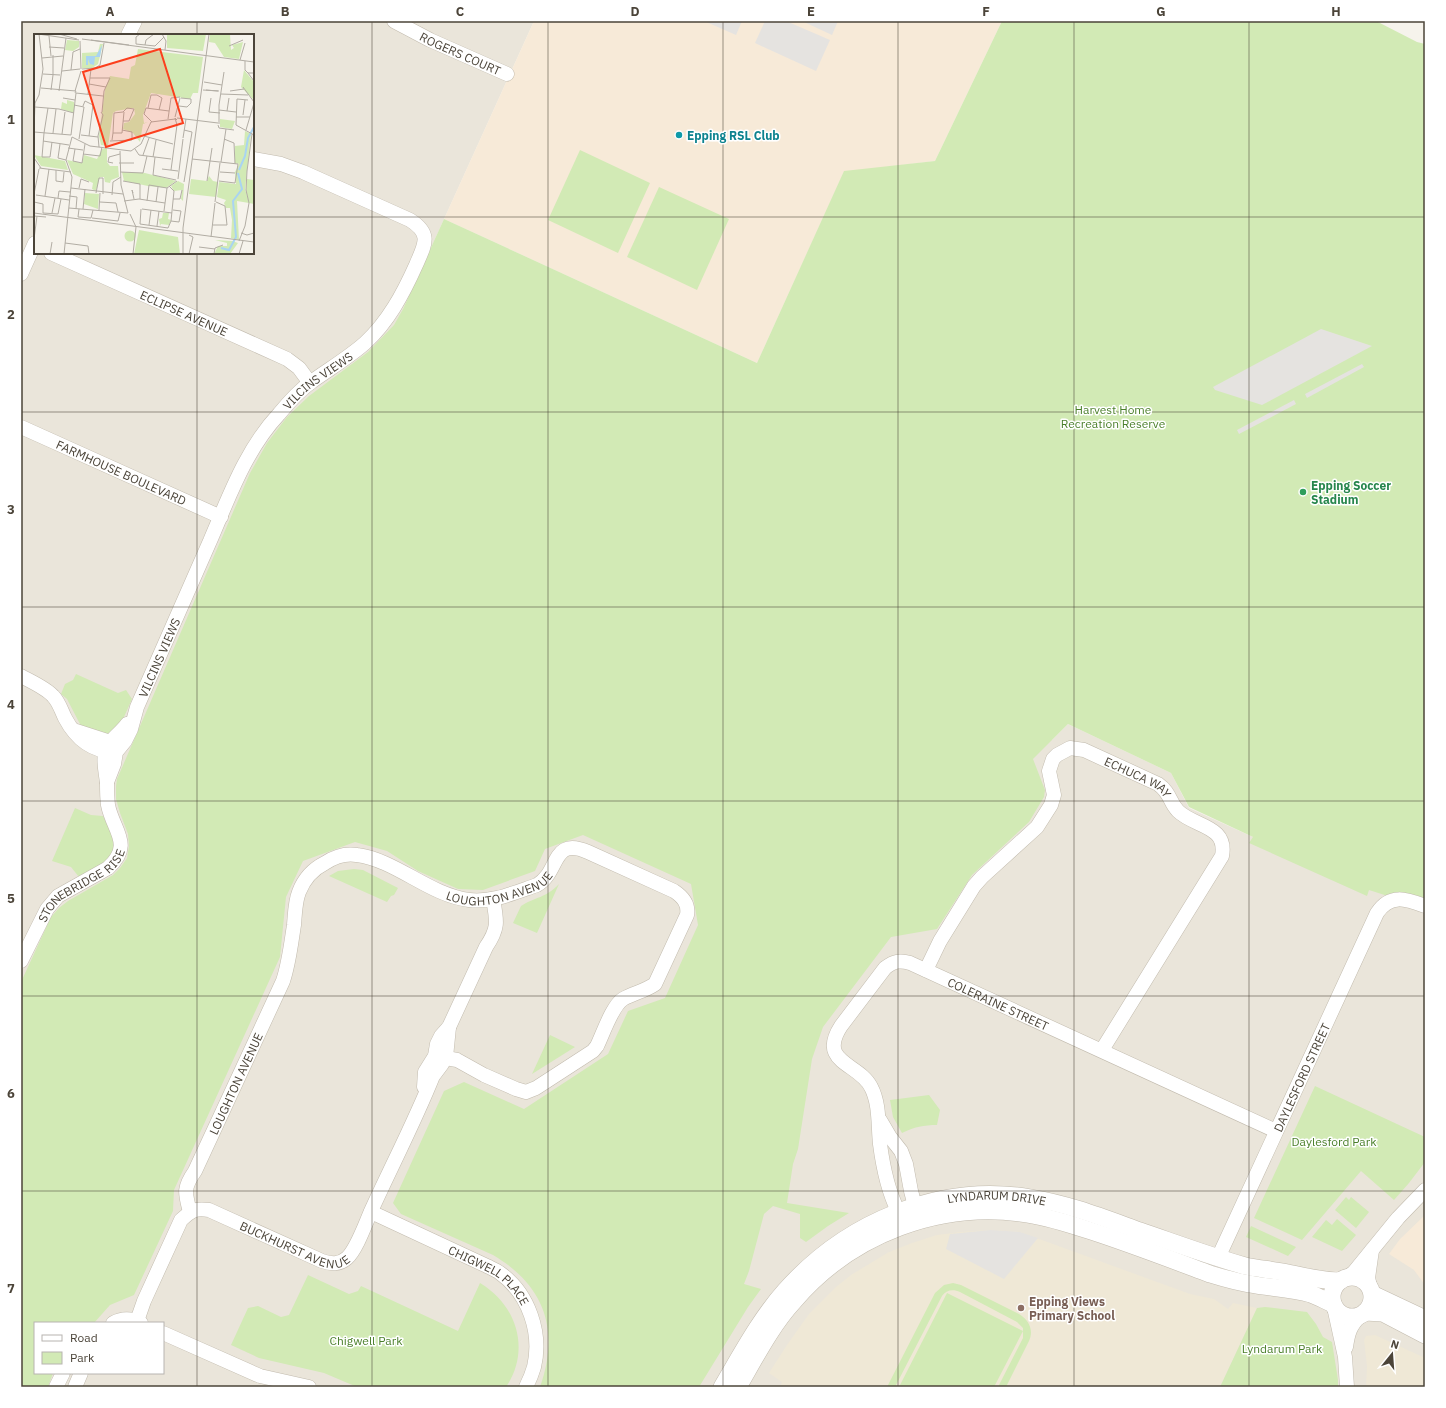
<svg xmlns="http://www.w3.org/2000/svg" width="1446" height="1408" font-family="'IBM Plex Sans',sans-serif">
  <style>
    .residential { fill: #eae5da; fill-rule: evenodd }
    .commercial { fill: #f7ead8 }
    .education { fill: #efe8d6 }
    .green { fill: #d2eab5 }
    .parking { fill: #e5e3e0 }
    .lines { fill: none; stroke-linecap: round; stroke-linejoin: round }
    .minor-casing { stroke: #c2bbae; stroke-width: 15 }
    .tertiary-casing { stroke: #c2bbae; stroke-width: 18 }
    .minor { stroke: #fff; stroke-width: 14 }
    .tertiary { stroke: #fff; stroke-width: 17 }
    .grid { fill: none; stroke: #4b4439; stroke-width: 1; stroke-opacity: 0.55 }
    .culture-dot { fill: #0f9aa8; stroke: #fff; stroke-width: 1.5 }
    .leisure-dot { fill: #2e9e5b; stroke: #fff; stroke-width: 1.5 }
    .education-dot { fill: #8d6e63; stroke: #fff; stroke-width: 1.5 }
    .labels { text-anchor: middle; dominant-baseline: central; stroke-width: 3; stroke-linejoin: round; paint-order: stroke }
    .street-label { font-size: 12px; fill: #4b4439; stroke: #fff }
    .culture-label { font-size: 12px; font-weight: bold; fill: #0d838f; stroke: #fff; text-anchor: start }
    .park-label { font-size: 12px; fill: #4a7f2a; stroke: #fff }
    .leisure-label { font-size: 12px; font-weight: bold; fill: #27864d; stroke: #fff; text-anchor: start }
    .education-label { font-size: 12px; font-weight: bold; fill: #785e54; stroke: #fff; text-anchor: start }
    .inset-river { fill: none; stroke: #a9d4f2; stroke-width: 2 }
    .inset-road { fill: none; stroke: #b2ada4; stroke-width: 1 }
    .view { fill: #fc3f1d; fill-opacity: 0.15; stroke: #fc3f1d; stroke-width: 2 }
    .inset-edge { fill: none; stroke: #4b4439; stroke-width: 2 }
    .neatline { fill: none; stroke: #4b4439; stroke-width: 1.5 }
    .grid-label { font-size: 13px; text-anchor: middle; font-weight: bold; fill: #4b4439 }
  </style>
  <rect width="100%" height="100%" fill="#f6f3ec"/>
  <!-- residential -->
  <path class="residential" d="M21,21H534L350,426L1052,740L1068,724L1171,773L1189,808L1253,837L1425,908V1387H21ZM35,35H253V253H35ZM35,1323H163V1373H35Z"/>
  <!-- commercial -->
  <g class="commercial">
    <path d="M534,21H1002L935,161L844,172L757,363L444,219Z"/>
    <path d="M1425,1215V1285L1414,1270L1389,1254L1400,1239Z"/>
  </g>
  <!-- education -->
  <g class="education">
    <path d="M990,1230L1020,1232L1190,1294L1214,1299L1228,1309L1233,1303L1257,1308L1220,1387H780L782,1382L769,1373L787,1345L809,1314L836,1287L851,1275L889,1252L912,1243L937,1235L961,1232Z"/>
    <path d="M1375,1335L1425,1358V1387H1366L1367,1366L1364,1340L1366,1336Z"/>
  </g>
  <!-- green -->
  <g class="green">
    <path d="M1002,21H1376L1417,42L1425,44V908L1369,890L1367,896L1249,843L1253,837L1189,807L1171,773L1068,724L1033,759L1045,790L1044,797L1029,822L972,875L937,929L891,937L823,1027L812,1059L798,1149L793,1164L787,1203L849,1213L828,1226L806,1242L800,1238V1214L773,1206L764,1214L749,1271L744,1284L761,1289L748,1307L699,1387H540C560,1330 545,1286 493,1255L401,1214L393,1203L444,1091L464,1082L524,1109L608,1054L628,1011L665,998L698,925L691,884L583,835L545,849L535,871L483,890L458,889L418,871L387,851L355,842L303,861L286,897L280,957L174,1190L173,1211L134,1295L110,1305L94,1323H35V1373H53L48,1387H21V982L51,917L59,908L68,901L113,875L120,868L127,858L129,846L128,834L120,813L116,799V786L117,779L250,473L267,443L287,417L309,396L368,352L394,325L403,309L444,219L757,363L844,171L935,161Z"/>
    <path d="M580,150L650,183L618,253L548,220Z"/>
    <path d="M659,187L729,219L697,290L627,257Z"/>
    <path d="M76,674L118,693L126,690L132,699L120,726L110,735L81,726L67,699L61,694L65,684L73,680Z"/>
    <path d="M75,808L91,815L103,816C107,824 113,835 114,845C115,862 92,870 79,877L71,867L52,861Z"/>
    <path d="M354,869L363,870L398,888L394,895L391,896L387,902L329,876L338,871Z"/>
    <path d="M559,884L537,933L513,923L521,906C535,897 546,898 559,884Z"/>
    <path d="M550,1035L575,1047L532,1074Z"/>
    <path d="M1315,1086L1425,1137V1162L1409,1183L1394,1200L1361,1171L1302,1240L1254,1218Z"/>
    <path d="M929,1095L940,1110L937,1125C924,1125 914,1127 902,1133L893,1117L890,1100Z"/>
    <path d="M1346,1197L1349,1200L1351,1197L1369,1212L1356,1228L1335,1210Z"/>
    <path d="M1337,1219L1356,1235L1342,1251L1312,1237L1326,1220L1332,1225Z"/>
    <path d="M1251,1226L1296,1247L1288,1256L1246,1237Z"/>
    <path d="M308,1275L349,1294L358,1291L361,1286L458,1331L480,1283C517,1305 531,1350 506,1387H357L324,1373L259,1358L231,1345L248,1308L258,1306L281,1317L289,1315Z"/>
    <path d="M953,1283L961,1285L1019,1314C1029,1320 1034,1330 1029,1341L1006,1387H998L1023,1338V1328L1017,1322L960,1292C953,1289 946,1290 942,1296L895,1387H887L935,1293L944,1285Z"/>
    <path d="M947,1293L1023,1331L994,1387H899Z"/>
    <path d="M1265,1307L1307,1312L1316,1324L1323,1337L1332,1342L1338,1380V1387H1220L1257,1308Z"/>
  </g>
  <!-- parking -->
  <g class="parking">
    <path d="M704,21H742L736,35Z"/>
    <path d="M765,21H786L830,40L816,71L755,43Z"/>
    <path d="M802,21H838L832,35Z"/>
    <path d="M1321,329L1372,346L1262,405L1215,390L1213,387Z"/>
    <path d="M1362,364L1364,367L1307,398L1305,394Z"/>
    <path d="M1294,400L1296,404L1239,434L1237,430Z"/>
    <path d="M990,1230L1020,1232L1038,1238L1004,1279L946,1249L950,1234Z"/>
  </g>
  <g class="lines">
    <!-- minor casing -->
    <g class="minor-casing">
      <g id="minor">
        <path id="s1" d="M394,21L430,40L507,74"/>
        <path d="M128,35L135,21"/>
        <path id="s2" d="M51,253L287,359L299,368L310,383"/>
        <path d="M21,274L35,243"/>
        <path id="s3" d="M21,427L221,517"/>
        <path d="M21,676C30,681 46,688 53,696C59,702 61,710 65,718C75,737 91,751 114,752"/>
        <path d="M76,731L110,742L115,750"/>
        <path id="s4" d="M107,782L114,764L116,752L125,741L131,729L137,707C162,651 186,596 210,541C229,497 246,449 279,414C288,403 300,390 311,382C329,369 348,358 365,343C388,322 403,294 416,265C425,244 432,234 410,220L303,172L281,164L253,159"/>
        <path id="s5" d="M21,961L47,909L58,896L108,868C134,844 113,831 108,805C107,797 107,790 107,783C106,773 103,763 105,753C107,741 120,734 127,724"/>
        <path id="s6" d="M926,970L940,941L974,886L982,877L1037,827L1051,805L1054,795L1049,771L1053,759L1057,755L1070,748L1084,750L1158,784C1171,793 1169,802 1178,811C1194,827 1228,825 1222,856L1102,1050"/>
        <path d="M424,1087L425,1072L435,1056L437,1044L441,1036L449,1027L486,947C499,928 497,921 493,899"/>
        <path d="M880,1120L890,1137L901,1151L906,1164L911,1191L915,1206"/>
        <path id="s7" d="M898,1211C888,1191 883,1167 880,1144C878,1126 880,1104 871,1087C859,1063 817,1063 841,1026L885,968C894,961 900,960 910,963L1276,1131"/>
        <path id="s8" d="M190,1212C185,1193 183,1188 195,1171L283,981C289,963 291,944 294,925C295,914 295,902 299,892C304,879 313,869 325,863C334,857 345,853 357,855C396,860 429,895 469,900C492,903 516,892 537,885C560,872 551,836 588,852L674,891C683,897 689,904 687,915L655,984C645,991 634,993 623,999C612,1006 603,1034 597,1046L593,1051L536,1088L526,1092L516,1089L484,1075L457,1060L435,1056"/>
        <path id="s9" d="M371,1212L487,1266C491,1268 496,1270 500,1273C529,1294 542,1333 534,1367C532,1374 529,1381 526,1387"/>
        <path id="s10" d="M1218,1258L1377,913C1390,893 1406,899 1425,906"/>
        <path d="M1346,1278L1354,1272L1398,1218L1425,1190"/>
        <path d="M1371,1290L1368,1278L1372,1250"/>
        <path d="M1334,1307L1345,1357L1347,1387"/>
        <path id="s11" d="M137,1321L144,1301L181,1220C192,1210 195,1208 209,1210L322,1261C331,1264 339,1265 347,1258C357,1249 366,1222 372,1209C392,1165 415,1121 433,1076L442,1064L446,1057L449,1027"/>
        <path d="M113,1323C122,1318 131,1318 141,1323"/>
        <path d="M163,1333L260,1376L309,1387"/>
        <path d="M1346,1347C1348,1333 1350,1326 1360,1316"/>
        <path d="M56,1387L63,1373"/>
        <path d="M75,1387L81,1373"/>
      </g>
    </g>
    <!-- tertiary casing -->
    <g class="tertiary-casing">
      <g id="tertiary">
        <circle cx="1352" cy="1297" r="20"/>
        <path d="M1372,1294L1425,1319"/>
        <path d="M1365,1312L1383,1313L1425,1335"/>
        <path id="s12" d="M722,1387C741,1355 760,1319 785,1291C845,1223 939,1182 1031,1198C1069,1204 1104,1218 1140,1231C1175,1243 1210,1256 1245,1266C1259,1269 1274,1270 1288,1273C1306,1277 1322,1281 1340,1281"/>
        <path d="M738,1387C755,1358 771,1326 794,1301C851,1234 941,1200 1028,1214C1049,1217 1070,1224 1091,1231C1131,1244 1170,1259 1210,1274C1223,1278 1237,1282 1250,1284C1270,1288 1291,1288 1311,1294C1319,1297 1326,1301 1333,1304"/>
      </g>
    </g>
    <!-- minor -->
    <use href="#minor" class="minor"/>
    <!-- tertiary -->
    <use href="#tertiary" class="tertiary"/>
  </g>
  <!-- grid -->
  <path class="grid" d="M197,21V35M372,21V1387M548,21V1387M723,21V1387M898,21V1387M1074,21V1387M1249,21V1387M21,217H35M253,217H1425M197,253V1387M21,412H1425M21,607H1425M21,801H1425M21,996H1425M21,1191H1425"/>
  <!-- markers -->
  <circle class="culture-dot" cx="679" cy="135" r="4"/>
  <circle class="leisure-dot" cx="1303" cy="492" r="4"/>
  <circle class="education-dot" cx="1021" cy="1308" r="4"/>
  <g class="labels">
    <!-- street labels -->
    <g class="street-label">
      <text stroke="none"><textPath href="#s1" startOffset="74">ROGERS COURT</textPath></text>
      <text stroke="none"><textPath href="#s2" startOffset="146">ECLIPSE AVENUE</textPath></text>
      <text stroke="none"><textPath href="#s4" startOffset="460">VILCINS VIEWS</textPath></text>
      <text stroke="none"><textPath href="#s3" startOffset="110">FARMHOUSE BOULEVARD</textPath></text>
      <text stroke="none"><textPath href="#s4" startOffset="136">VILCINS VIEWS</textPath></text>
      <text stroke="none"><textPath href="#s6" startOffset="352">ECHUCA WAY</textPath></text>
      <text stroke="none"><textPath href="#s8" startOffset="571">LOUGHTON AVENUE</textPath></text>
      <text stroke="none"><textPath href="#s5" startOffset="100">STONEBRIDGE RISE</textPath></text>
      <text stroke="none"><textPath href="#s7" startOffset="403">COLERAINE STREET</textPath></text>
      <text stroke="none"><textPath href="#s10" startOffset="199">DAYLESFORD STREET</textPath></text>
      <text stroke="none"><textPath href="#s8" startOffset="140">LOUGHTON AVENUE</textPath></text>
      <text stroke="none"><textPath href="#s12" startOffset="355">LYNDARUM DRIVE</textPath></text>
      <text stroke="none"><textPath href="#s11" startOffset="235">BUCKHURST AVENUE</textPath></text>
      <text stroke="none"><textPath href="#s9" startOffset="135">CHIGWELL PLACE</textPath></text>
    </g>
    <!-- culture labels -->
    <g class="culture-label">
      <text x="687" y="135">Epping RSL Club</text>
    </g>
    <!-- park labels -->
    <g class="park-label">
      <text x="1113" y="409">Harvest Home<tspan x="1113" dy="14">Recreation Reserve</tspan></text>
      <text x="1334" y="1141">Daylesford Park</text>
      <text x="366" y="1340">Chigwell Park</text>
      <text x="1282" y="1348">Lyndarum Park</text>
    </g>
    <!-- leisure labels -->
    <g class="leisure-label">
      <text x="1311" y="485">Epping Soccer<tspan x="1311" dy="14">Stadium</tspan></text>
    </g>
    <!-- education labels -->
    <g class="education-label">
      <text x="1029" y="1301">Epping Views<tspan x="1029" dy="14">Primary School</tspan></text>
    </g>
  </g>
  <!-- overview -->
  <g transform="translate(34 34)">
    <rect width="220" height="220" fill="#f6f3ec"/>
    <path d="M133,0H172L169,17L133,14ZM176,0H196L197,16L200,14L198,11L209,8L205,25L190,23L181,9L175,8ZM33,6L45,7V13L39,17L31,16ZM66,10H69L64,30L58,34H48V19L64,18ZM104,15L169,23L164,59H159L156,65L117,59L109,81L110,89L114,88L109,90L106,108L99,99L89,95L90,89L95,88L101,80L100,74L82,77L79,79L74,112L67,111L65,102L71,55L76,42L95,45L97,33L101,31ZM210,36L220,48V66L207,53ZM33,66L40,68V79L27,75L28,68L33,70ZM186,85L201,87L198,95L186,93ZM211,97L217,100L211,155L215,169L203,167L205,206L197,204L198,186L196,174H192L190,169L192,166L183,163L185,148L202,150L201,138L205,130L201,129V112L210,111ZM73,114V128L76,132H84L85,143L77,146L76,149L71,148L70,143H66L62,157L58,155L59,149L39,140L33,126L48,129L50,121L63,125L68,115ZM0,121L31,127L34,136L7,132ZM88,138L111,139L142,147L132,154L114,152L90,147ZM175,142L179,147L184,148L182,163L155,160L157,145L173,147ZM213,145L220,146V170L215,169L212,157ZM144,147L150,150L149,167L147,165L148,156L140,157L137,152ZM51,159L65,160L64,175L50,170ZM129,179H135L134,185L137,186L135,191L127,190L126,192L125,185L128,184ZM105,196L144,203L146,220H100ZM90.5 202a5.5 5.5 0 1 1 11 0a5.5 5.5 0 1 1-11 0ZM181,206L198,207L204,209L196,220H180L184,212H193V209Z" fill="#d2eab5"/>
    <path d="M68,11L66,23H61L60,31L56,30L54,25V31H52V22H62Z" fill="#a9d4f2"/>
    <path class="inset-river" d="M205,136L211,122L214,104L220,93M187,214L195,216L202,203L199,167L208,155L204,139"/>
    <path class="inset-road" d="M4,0L45,6M25,0L43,5M106,0L102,3V10L121,12L130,3M128,0L132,7L131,16M15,2L17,22M48,5L220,28M57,6L95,11M46,7L47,35M111,11L112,6L120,0M195,12L209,6M15,13L30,14M19,21V41M8,24L29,22M206,26L211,9M211,27V36L214,39M48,35L61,34L66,31L70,9M37,36L39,18L46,15M28,37L46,35M220,39H214L220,47M9,40L26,41M56,44H76L70,57L68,78M170,48L188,51M55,50L72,53M209,53L220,68M7,54L42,57L41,59M17,56L19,41M169,56L185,57M172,56L184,57M25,57L32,4M41,57L47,37M196,57L210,55M42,59L69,62M54,60L57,35M187,60L214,61M29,64L41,66M177,64L175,78L186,79M40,71L50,73L45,105M49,72L51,67L59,71M145,72L153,73L157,69V65L147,64M1,73L25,75L40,79M114,74L117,61H123L128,64L125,76M185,76L202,78M193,77L195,64M209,81L211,66M141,83L146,64M202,83H216M143,84L184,89M134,85L137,64L146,63M118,88L110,80L112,74L135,77M185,90V71L190,38M184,91L185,94L200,96M202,91L203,65L214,66M202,91L220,101M150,96L158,98L150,148M212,96L220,69M0,97L1,69L5,61L9,35L5,0M0,98L37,101M10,99L8,123H16L18,108M10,99L14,74M19,99L22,75M79,99L80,79L89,78L93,74L100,75L95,87H89M28,100L31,78M37,101L42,59M47,101L64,103M55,102L59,71M110,102L139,110M38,103L56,112L97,117L107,110L117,88L141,85M149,104L152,85M190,105L200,109L201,130M78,106L79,99H88L90,78M9,107L35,111M76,107L98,106V98L88,96M26,110L24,124L32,126M65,113L64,102L69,81L67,78M34,114L49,116M41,115L39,127L48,129L51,110M101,115L105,121L137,125M86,117L87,151L94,179M49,120L66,122L68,113M109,121L115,104M119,123L122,106M121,123L119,141L142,146M0,124L7,134M158,125L204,130L201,149L185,147M187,128L192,95M79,129L74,128L75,123L86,120M85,129H100M5,134L37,138M128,135L144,137M22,136V147L29,148L30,138M137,136L143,91L141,84L143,86M86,138L109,139L113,122M186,138L201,139M144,145L149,105M89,147L106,150M173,147L178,114M106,150V165M115,151L133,154M135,152L140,157L137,187L145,188L147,177L139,176M37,154L89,160M45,154L47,145L55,148M62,159L65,144H69V160M99,159L98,156L100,165M0,160L5,135M2,161L35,166M78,161L79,148L87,143M11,162L15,135M35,162L43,163L42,175M24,164L25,157L36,158M105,165L131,169M139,165H146L148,156M90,167L105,165M113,167L115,151M0,168L9,170V179L24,180L27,165M66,168L82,169L84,178M122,168L124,153M181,168L186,129M35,174L94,179M45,175L44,183L57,184L59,176M49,175L51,155M107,175L106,190L134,194L137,187M108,175L138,179M65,176L66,159M130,177L133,154L143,147M0,179L220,208M18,179L21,164M96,180L102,193L99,220M0,182L12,183M58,184L84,187L86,179M115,191L117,176M179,191H193L191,172L182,168M123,192L125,177M207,199L213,201L220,199M177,203L181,169M0,205L3,182M205,207L211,192L215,169L212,156L213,137L218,100M31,209L54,212L55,220M165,213L181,215M16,220L18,208M30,220L38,143L32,126L38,103M149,220V194L175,0M155,220L159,203L155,201M180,220L181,214L189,211M205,220L209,207"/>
    <path class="view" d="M126,15L149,89L72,113L49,38Z"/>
    <rect width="220" height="220" class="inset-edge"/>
  </g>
  <!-- border -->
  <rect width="1446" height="1408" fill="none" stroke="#ffffff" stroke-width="44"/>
  <!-- legend -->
  <rect x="34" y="1322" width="130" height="52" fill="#ffffff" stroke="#b7b4b0"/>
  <rect x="42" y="1335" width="20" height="6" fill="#ffffff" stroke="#b7b4b0"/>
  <text x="70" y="1342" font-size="12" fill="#4b4439">Road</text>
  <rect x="42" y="1352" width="20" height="12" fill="#d2eab5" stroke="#b7b4b0"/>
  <text x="70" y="1362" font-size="12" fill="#4b4439">Park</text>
  <!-- north arrow -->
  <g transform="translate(1392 1354) rotate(17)" stroke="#ffffff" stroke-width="3" paint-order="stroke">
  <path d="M0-3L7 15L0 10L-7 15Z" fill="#4b4439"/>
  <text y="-6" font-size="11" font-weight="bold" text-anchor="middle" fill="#4b4439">N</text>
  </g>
  <rect x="22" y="22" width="1402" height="1364" class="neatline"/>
  <g class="grid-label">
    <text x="110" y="16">A</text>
    <text x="285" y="16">B</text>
    <text x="460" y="16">C</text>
    <text x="635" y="16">D</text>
    <text x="811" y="16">E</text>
    <text x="986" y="16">F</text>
    <text x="1161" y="16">G</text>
    <text x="1336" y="16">H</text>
    <text x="11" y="124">1</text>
    <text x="11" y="319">2</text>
    <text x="11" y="514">3</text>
    <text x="11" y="709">4</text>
    <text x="11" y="903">5</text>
    <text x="11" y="1098">6</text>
    <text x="11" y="1293">7</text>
  </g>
</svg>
